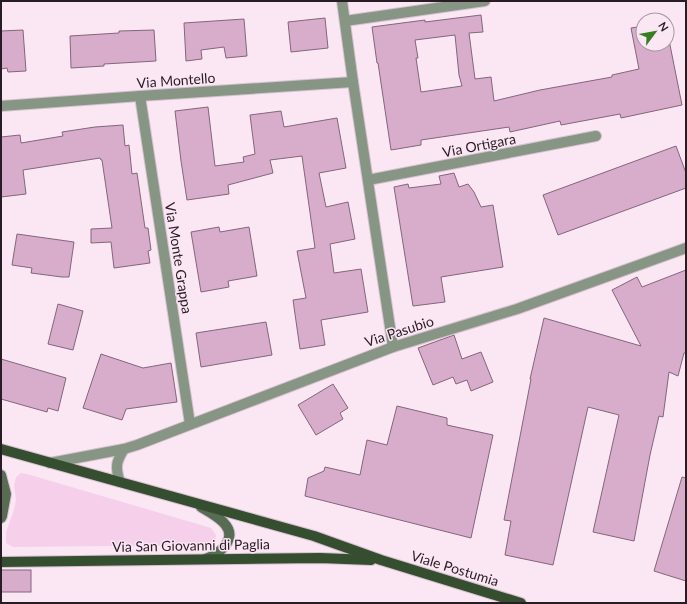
<svg xmlns="http://www.w3.org/2000/svg" width="687" height="604" font-family="Lato,sans-serif">
  <style>
    .green { fill: #f6cfea }
    .building { fill: #d8accb; stroke: #83667a; fill-rule: evenodd }
    .lines { fill: none; stroke-linecap: round; stroke-linejoin: round }
    .lane-casing { stroke: #d5c2cf; stroke-width: 12 }
    .street-casing { stroke: #d5c2cf; stroke-width: 12 }
    .secondary-casing { stroke: #d5c2cf; stroke-width: 12 }
    .primary-casing { stroke: #d5c2cf; stroke-width: 12 }
    .lane { stroke: #879584; stroke-width: 10 }
    .street { stroke: #879584; stroke-width: 10 }
    .secondary { stroke: #586c53; stroke-width: 10 }
    .primary { stroke: #364e30; stroke-width: 10 }
    .labels { text-anchor: middle; dominant-baseline: central; stroke-width: 3; stroke-linejoin: round; paint-order: stroke }
    .street-label { font-size: 14px; fill: #291d25; stroke: #fbe6f4 }
  </style>
  <rect width="100%" height="100%" fill="#fbe6f4"/>
  <!-- green -->
  <path class="green" d="M21,473L27,474L211,528L216,535L215,541L211,545L13,547L6,543V532L13,513L16,500L14,485L16,477Z"/>
  <!-- building -->
  <g class="building">
    <path d="M481,15L483,32L469,33L475,79L491,77L494,101L540,90L612,77V75L639,69L631,28L643,26V44H667V30L682,105L621,118L620,114L561,125L560,121L510,132L509,127L421,140V145L391,150L378,63H377L372,27L425,20V22ZM455,35L459,75L462,86L421,92L416,58H418L415,40Z"/>
    <path d="M325,18L328,48L291,52L288,22Z"/>
    <path d="M244,19L247,56L226,58L224,47L201,50L202,59L186,61L184,23Z"/>
    <path d="M23,30L26,71L8,72L7,68L1,69V31Z"/>
    <path d="M154,30L156,61L104,64V66L71,68L70,36L119,33V31Z"/>
    <path d="M208,107L215,166L244,162L243,157L255,154L250,115L281,111L284,127L337,118L346,168L319,173L326,207L348,202L355,239L330,244L334,273L361,269L368,312L321,320L325,345L300,349L293,300L306,298L297,251L315,248L302,156L270,160L273,173L228,185L229,194L187,200L181,161L175,111Z"/>
    <path d="M123,125L125,146L129,145L132,174L137,173L145,228H148L151,250L148,251L150,263L114,268L111,242L91,243V229L112,228L102,160H101L100,158L23,170L26,194L1,197V137L20,135L21,143L63,136L62,132L95,127Z"/>
    <path d="M676,146L686,173V188L558,235L543,195Z"/>
    <path d="M454,173L459,187L468,184L474,192L481,207L493,205L503,267L441,277L445,302L413,306L394,187L408,184L409,188L441,184L439,176Z"/>
    <path d="M219,227L220,232L249,227L257,276L228,281L229,287L201,292L191,232Z"/>
    <path d="M17,234L74,242L69,277H62L31,273L32,268L12,265Z"/>
    <path d="M686,270V353H684L678,376L669,372L663,417L659,416L650,455L634,541L593,532L619,415L588,407L553,565L505,555L511,521L504,520L531,379H530L544,318L641,346L612,290L637,277L642,287Z"/>
    <path d="M58,304L83,311L73,350L48,344Z"/>
    <path d="M266,322L272,355L201,367L196,333Z"/>
    <path d="M454,335L462,359L481,352L493,382L471,391L467,380L456,384L453,377L433,385L418,348Z"/>
    <path d="M101,354L143,368L171,363L177,402L126,409L122,420L83,408Z"/>
    <path d="M1,359L66,378L58,411L48,408L47,412L1,399Z"/>
    <path d="M333,384L348,408L340,413L343,419L316,435L298,405Z"/>
    <path d="M397,406L447,418V425L493,435L471,538L305,496L308,478L324,471L325,467L360,475L367,440L387,445Z"/>
    <path d="M682,477L686,478V581L654,571Z"/>
    <rect x="1" y="570" width="30" height="22"/>
  </g>
  <g class="lines">
    <!-- lane casing -->
    <g class="lane-casing">
      <path id="lane" d="M345,21L485,1"/>
    </g>
    <!-- street casing -->
    <g class="street-casing">
      <g id="street">
        <path d="M342,1L353,82L393,347"/>
        <path d="M140,96L190,424"/>
        <path d="M1,106L140,96L353,82"/>
        <path d="M368,180L596,136"/>
        <path d="M50,463L124,449L137,445L393,347L517,309L686,248"/>
        <path d="M120,482C115,467 116,462 124,449"/>
      </g>
    </g>
    <!-- secondary casing -->
    <g class="secondary-casing">
      <g id="secondary">
        <path d="M1,475L6,494L2,516L1,518"/>
        <path d="M201,507C213,514 237,526 227,543C224,547 221,551 216,554C213,556 209,558 205,559"/>
      </g>
    </g>
    <!-- primary casing -->
    <g class="primary-casing">
      <g id="primary">
        <path d="M1,449L314,536L381,560L521,603"/>
        <path d="M1,562L320,558L371,560"/>
      </g>
    </g>
    <!-- lane -->
    <use href="#lane" class="lane"/>
    <!-- street -->
    <use href="#street" class="street"/>
    <!-- secondary -->
    <use href="#secondary" class="secondary"/>
    <!-- primary -->
    <use href="#primary" class="primary"/>
  </g>
  <g class="labels">
    <!-- street labels -->
    <g class="street-label">
      <text transform="translate(176 80) rotate(-4)">Via Montello</text>
      <text transform="translate(479 145) rotate(-11)">Via Ortigara</text>
      <text transform="translate(179 258) rotate(81)">Via Monte Grappa</text>
      <text transform="translate(399 331) rotate(-18)">Via Pasubio</text>
      <text transform="translate(191 545) rotate(-1)">Via San Giovanni di Paglia</text>
      <text transform="translate(455 568) rotate(17)">Viale Postumia</text>
    </g>
  </g>
  <!-- border -->
  <rect width="687" height="604" fill="none" stroke="#291d25" stroke-width="4"/>
  <!-- north arrow -->
  <g transform="translate(655 32) rotate(58)"><circle r="19" fill="#fbe6f4" stroke="#a796a1"/>
  <path d="M0-3L7 15L0 10L-7 15Z" fill="#377e22"/>
  <text y="-6" font-size="11" font-weight="bold" text-anchor="middle" fill="#291d25">N</text>
  </g>
</svg>
